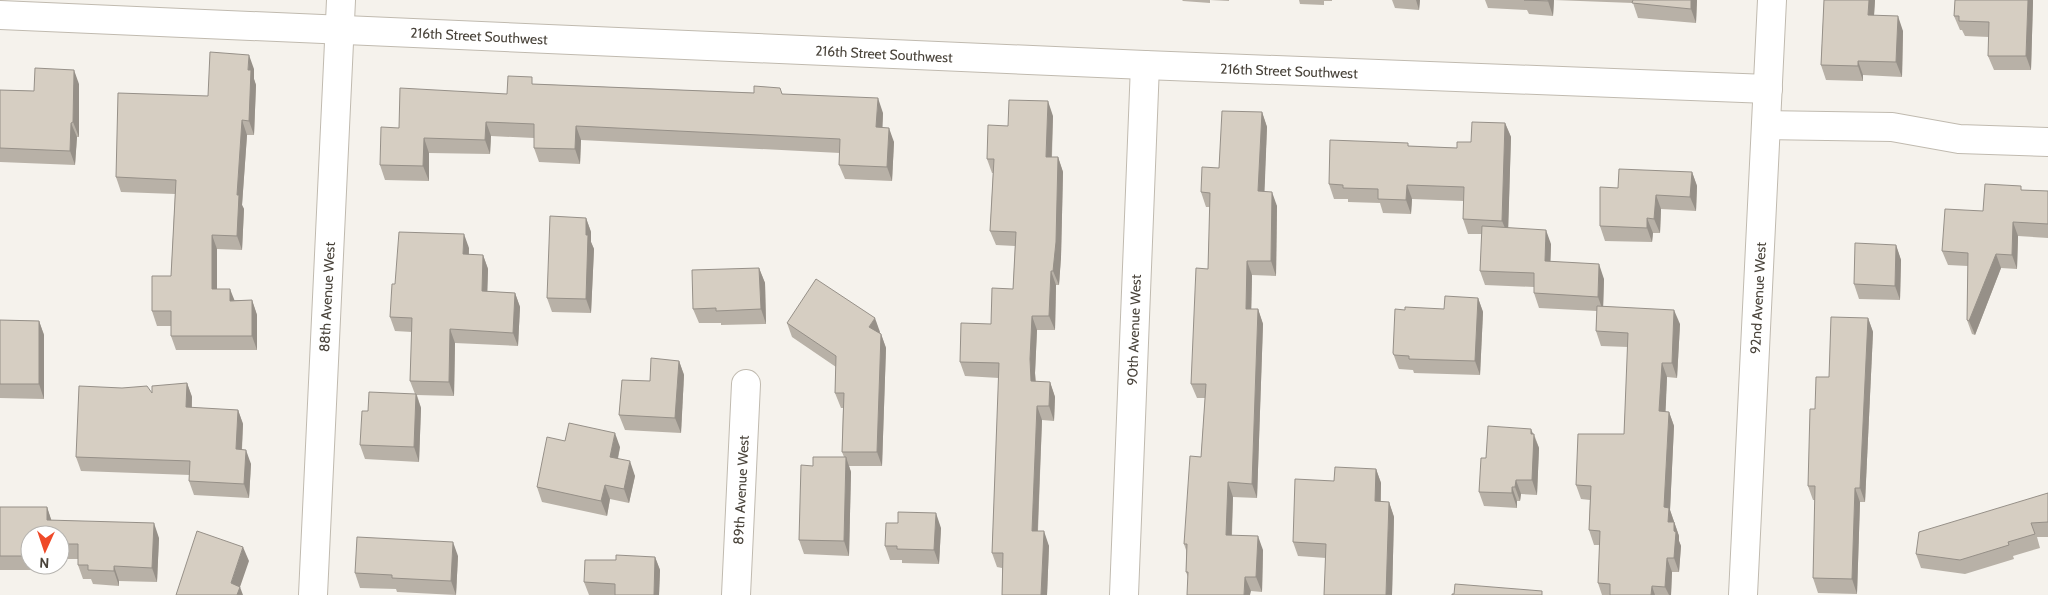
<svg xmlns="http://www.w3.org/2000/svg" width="2048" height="595" font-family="Cabin,sans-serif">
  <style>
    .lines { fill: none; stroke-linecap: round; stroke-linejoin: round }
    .street-casing { stroke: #c0baaf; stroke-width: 30 }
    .street { stroke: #fff; stroke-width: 28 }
    .wall { fill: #b8b1a7 }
    .shaded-wall { fill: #969088 }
    .building { fill: #d6cec2; stroke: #969088 }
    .labels { text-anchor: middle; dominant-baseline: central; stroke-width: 4; stroke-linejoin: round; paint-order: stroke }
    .street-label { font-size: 14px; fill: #49433a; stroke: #fff }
  </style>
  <rect width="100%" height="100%" fill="#f5f2ec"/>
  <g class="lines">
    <!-- street casing -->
    <g class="street-casing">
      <g id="street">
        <path d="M0,15L1145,65L1768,89"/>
        <path d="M1767,125L1892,127L1959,139L2048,142"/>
        <path d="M313,595L341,0"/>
        <path d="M736,595L746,384"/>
        <path d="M1124,595L1145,65"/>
        <path d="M1743,595L1772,0"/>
      </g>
    </g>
    <!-- street -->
    <use href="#street" class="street"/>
  </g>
  <!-- wall -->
  <g class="wall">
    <path d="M1182,0H1229V1L1210,0V3L1183,1Z"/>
    <path d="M1299,0H1332V1H1324V5L1300,4Z"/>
    <path d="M1392,0H1420L1419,10L1395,8Z"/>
    <path d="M1485,0H1554L1553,16L1529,14L1527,10L1488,8Z"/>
    <path d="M1554,0H1697L1696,23L1638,18L1633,3Z"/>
    <path d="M1824,0H1875L1874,16L1903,31L1902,77L1863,75V81L1826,80L1821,65Z"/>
    <path d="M1955,0H2033L2031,70H1994L1988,56L1989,37L1965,36L1962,30H1960L1954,16Z"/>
    <path d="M254,69V79L256,85L254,135H247L242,205L244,209L242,250L217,249V289L234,300H252L257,315V350H176L171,336V326H157L152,311L171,276L175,194L121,192L116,177L208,96Z"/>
    <path d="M79,84V137H77L75,165L0,162V90L34,91Z"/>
    <path d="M534,84L782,94L883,113L882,127L894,142L892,181L845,179L839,165L840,153L581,140L580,164L539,162L534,148V138L491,136L490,154L429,153V181L385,180L380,165L399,128L507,94Z"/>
    <path d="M1262,112L1267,127L1264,191L1277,206L1276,276L1252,275L1251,309H1258L1263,324L1257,498L1233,497L1232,535L1263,550L1262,592L1251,591L1188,577L1186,572V550L1184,544L1201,457L1205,398H1197L1191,384L1208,269L1210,207H1206L1201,192Z"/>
    <path d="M1053,116L1052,157H1058L1063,172L1061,257L1059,285H1056L1055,330H1037L1035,373L1036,382H1050L1055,397L1054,421L1042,420L1038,531L1049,546L1047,595H1002V568L997,567L992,553L999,378L965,376L960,362L991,324L1013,289L1015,246L996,245L990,231L993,173H992L987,159L1008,126Z"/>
    <path d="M1505,123L1511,137L1508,228L1551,244L1550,262L1604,279L1603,306L1680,324L1677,378L1667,377L1665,412H1669L1674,426L1670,510L1679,536V541L1681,546L1679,572H1672L1671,595H1602L1598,583L1600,545H1594L1589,530L1590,500L1581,499L1576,485L1624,434L1628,347L1601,346L1596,331L1597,311L1539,308L1534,293V287L1485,285L1480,271L1482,234H1468L1463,219L1464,201L1412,199L1411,214L1383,213L1380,203L1348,202V199H1334L1329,184L1410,146L1457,148L1471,142Z"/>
    <path d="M1692,172L1697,186L1696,211L1661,209L1660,233H1653L1652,242L1605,241L1600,226L1618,188Z"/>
    <path d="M2022,190L2048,191V238L2018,236L2017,269L2001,268L1975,335L1972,334L1967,320L1968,266L1948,265L1942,251L1983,211Z"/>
    <path d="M586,218L591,232V242L594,249L591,313L552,312L547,298Z"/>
    <path d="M1896,245L1901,260L1900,300L1859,299L1854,284Z"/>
    <path d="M469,248V255H483L488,269L487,291L515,293L520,307L518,346L455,343L454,396L417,395L421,408L419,462L365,459L360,445L368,411L415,394L410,381L412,332L395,331L390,317L395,284Z"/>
    <path d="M759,268L765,283L766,324L721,325V323H699L693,309Z"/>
    <path d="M1478,298L1483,312L1480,375L1414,373L1413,370L1399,369L1398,367L1393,353L1405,310L1444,309Z"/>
    <path d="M1868,318L1873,332L1865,502H1860L1857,594L1818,593L1813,578L1815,500H1813L1808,486L1815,409L1829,377Z"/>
    <path d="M0,320L39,321L44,335V399L0,398Z"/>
    <path d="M787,323L880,332V333L881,334L886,348L882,466H849L851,472L849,556L804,554L799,540L813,466L844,457L842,452L843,408H841L835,393L836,367L792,337Z"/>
    <path d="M679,361L684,375L681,433L625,430L619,415L650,381Z"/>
    <path d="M187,383L192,397V408L238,410L243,424L242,450L251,464L249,498L194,495L189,481L190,475L81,471L76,457L152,393Z"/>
    <path d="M1534,434L1539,448L1537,495L1521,494L1520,501H1517V508L1484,506L1479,492L1486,458Z"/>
    <path d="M565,441L620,447L618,459L635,476L629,503L610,499L607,516L542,502L537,487Z"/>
    <path d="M1376,469L1381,483V502H1389L1394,517L1392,595H1324L1326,558L1298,556L1293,542L1334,481Z"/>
    <path d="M2048,493V537H2037L2040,548L2013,556L2014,559L1965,574L1921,568L1916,554Z"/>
    <path d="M0,507H47L51,520L159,538L157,582L119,581V586L93,584L91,579H83L78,565V559H60V535H30V565H33V570H0Z"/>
    <path d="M941,528L939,564L902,563V560H890L885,546Z"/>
    <path d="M458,556L456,595L397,592L396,589L360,588L355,573Z"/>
    <path d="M655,557L660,570L659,595H589L584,582L616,560Z"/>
  </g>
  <!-- shaded-wall -->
  <g class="shaded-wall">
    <path d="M1416,0H1420L1419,10Z"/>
    <path d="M1548,0H1554L1553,16L1548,1Z"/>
    <path d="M1691,0H1697L1696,23L1691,9Z"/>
    <path d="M1869,0H1875L1873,30L1868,15Z"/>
    <path d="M2028,0H2033V2L2031,70L2026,56Z"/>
    <path d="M1898,16L1903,31L1902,77L1896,62Z"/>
    <path d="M249,55L254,69V79L256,85L254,135L249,121L248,70Z"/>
    <path d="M1858,61L1863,75V81L1858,66Z"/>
    <path d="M74,70L79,84V137L73,122Z"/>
    <path d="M878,98L883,113L882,142L876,127Z"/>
    <path d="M1048,101L1053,116L1051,171L1046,157Z"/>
    <path d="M1262,112L1267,127L1264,205L1258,191Z"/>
    <path d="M242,120L247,135L242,205L244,209L242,250L237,236V195Z"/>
    <path d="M486,122L491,136L490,154L485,140Z"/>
    <path d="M71,123L77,137L75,165L70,151Z"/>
    <path d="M1505,123L1511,137L1508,235L1502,221Z"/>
    <path d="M576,126L581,140L580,164L575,149Z"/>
    <path d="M889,128L894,142L892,181L887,167Z"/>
    <path d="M424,138L429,153V181L423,166Z"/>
    <path d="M1058,157L1063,172L1061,257L1059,285L1053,271Z"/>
    <path d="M1692,172L1697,186L1696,211L1690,197Z"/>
    <path d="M1407,185L1412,199L1411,214L1406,200Z"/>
    <path d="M1272,192L1277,206L1276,276L1271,261Z"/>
    <path d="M1656,195L1661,209L1660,233L1654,219Z"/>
    <path d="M586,218L591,232V242L594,249L591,313L586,299Z"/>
    <path d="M1647,218L1653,233L1652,242L1647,228Z"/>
    <path d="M2013,222L2018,236L2017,269L2012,255Z"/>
    <path d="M1546,230L1551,244L1550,276L1545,261Z"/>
    <path d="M464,234L469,248L468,268L463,254Z"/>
    <path d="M212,235L217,249V304L212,289Z"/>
    <path d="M1896,245L1901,260L1900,300L1895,286Z"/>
    <path d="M1996,254L2001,268L1975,335L1969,321Z"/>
    <path d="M483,255L488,269L487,305L482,291Z"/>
    <path d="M1247,261L1252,275L1251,323L1246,309Z"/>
    <path d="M1599,264L1604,279L1603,311L1598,297Z"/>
    <path d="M759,268L765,283L766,324L761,309Z"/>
    <path d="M1051,271L1056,285L1055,330L1049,316Z"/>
    <path d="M230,289L236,304L230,301Z"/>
    <path d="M515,293L520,307L518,346L513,333Z"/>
    <path d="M1478,298L1483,312L1480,375L1475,361Z"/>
    <path d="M252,300L257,315V350L252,336Z"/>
    <path d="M1258,309L1263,324L1257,498L1252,484Z"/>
    <path d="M1674,310L1680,324L1677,378L1672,363Z"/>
    <path d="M1032,316L1037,330L1035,373L1036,396L1031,381L1030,359Z"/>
    <path d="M875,318L880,332L874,341L869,327Z"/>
    <path d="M1868,318L1873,332L1865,502L1860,488Z"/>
    <path d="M39,321L44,335V399L39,384Z"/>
    <path d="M450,329L455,343L454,396L449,382Z"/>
    <path d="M881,334L886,348L882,466L877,452Z"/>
    <path d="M679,361L684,375L681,433L675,418Z"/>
    <path d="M1662,363L1667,377L1665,426L1659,411Z"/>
    <path d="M1050,382L1055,397L1054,421L1049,406Z"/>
    <path d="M187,383L192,397L191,422L186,407Z"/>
    <path d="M416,394L421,408L419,462L414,447Z"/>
    <path d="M1037,406L1042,420L1037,545L1032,531Z"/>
    <path d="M238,410L243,424L241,463L236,449Z"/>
    <path d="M1669,412L1674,426L1670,510L1679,536V541L1681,546L1679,572L1674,558L1664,507Z"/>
    <path d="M1531,429L1539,448L1537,495L1532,480Z"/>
    <path d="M615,433L620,447L615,471L610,457Z"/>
    <path d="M246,450L251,464L249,498L244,484Z"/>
    <path d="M846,457L851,472L849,556L844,541Z"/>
    <path d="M630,461L635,476L629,503L624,489Z"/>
    <path d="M1376,469L1381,483L1380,516L1375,501Z"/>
    <path d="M1516,480L1521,494L1520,501L1515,487Z"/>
    <path d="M1228,482L1233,497L1231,549L1226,535Z"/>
    <path d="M605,485L610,499L607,516L601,501Z"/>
    <path d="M1512,487L1517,501V508L1512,493Z"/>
    <path d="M1855,488L1860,502L1857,594L1852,579Z"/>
    <path d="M1389,502L1394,517L1392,595H1386Z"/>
    <path d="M47,507L52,522L47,520Z"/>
    <path d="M936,513L941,528L939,564L934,550Z"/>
    <path d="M154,523L159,538L157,582L152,568Z"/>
    <path d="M1044,531L1049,546L1047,595H1041Z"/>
    <path d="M1258,536L1263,550L1262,592L1256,577Z"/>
    <path d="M453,542L458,556L456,595L451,581Z"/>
    <path d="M28,544L30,551V563L27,556Z"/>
    <path d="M243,547L249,561L240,587L243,595H235L231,583Z"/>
    <path d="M655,557L660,570L659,595H654Z"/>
    <path d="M1667,558L1672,572L1671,595H1669L1665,587Z"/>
    <path d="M114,566L119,581V586L114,571Z"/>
    <path d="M1245,577L1251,591L1250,595H1244Z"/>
    <path d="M1652,586L1655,595H1651Z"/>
  </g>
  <!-- building -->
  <g class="building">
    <path d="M1524,0H1548V1Z"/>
    <path d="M1633,0H1691V9L1632,3Z"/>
    <path d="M1824,0H1869L1868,15L1898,16L1896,62L1858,61V66L1821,65Z"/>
    <path d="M1955,0H2028L2026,56H1988L1989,22L1959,21V16H1954Z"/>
    <path d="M210,52L249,55L248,70H251L249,121L242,120L237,195H239L237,236L212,235V289H230V301L252,300V336H171V311H152V276H171L176,180L116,177L118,93L208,96Z"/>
    <path d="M35,68L74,70L73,122L71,123L70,151L0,148V90L34,91Z"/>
    <path d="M508,76L532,77V84L754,93V86L780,88L782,94L878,98L876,127L889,128L887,167L839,165L840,139L576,126L575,149L534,148V124L486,122L485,140L424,138L423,166L380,165L381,127L399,128L400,88L507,94Z"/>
    <path d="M1009,100L1048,101L1046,157H1058L1056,242L1053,271H1051L1049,316H1032L1030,359L1031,381L1050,382L1049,406H1037L1032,531H1044L1041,595H1002L1003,553H992L999,363L960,362L961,323L991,324L992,288L1013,289L1016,232L990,231L994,159H987L988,125L1008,126Z"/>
    <path d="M1222,111L1262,112L1258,191L1272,192L1271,261H1247L1246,309H1258L1252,484L1228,482L1226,535L1258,536L1256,577H1245L1244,595H1187L1188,572H1186L1187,544H1184L1190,456L1201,457L1206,384H1191L1196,268L1208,269L1210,193L1201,192L1202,167L1219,168Z"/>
    <path d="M1472,122L1505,123L1502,221L1463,219L1464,187L1407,185L1406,200L1378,199V189L1343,188V185L1329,184L1330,140L1408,143V146L1457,148V142H1471Z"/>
    <path d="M1619,169L1692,172L1690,197L1656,195L1654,219L1647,218V228L1600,226V187L1618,188Z"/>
    <path d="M1985,184L2021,186V190L2048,191V224L2013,222L2012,255L1996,254L1969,321L1967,320L1968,253L1942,251L1945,209L1983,211Z"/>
    <path d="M550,216L586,218V235H588L586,299L547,298Z"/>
    <path d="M1482,226L1546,230L1545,261L1599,264L1598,297L1534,293V273L1480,271Z"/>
    <path d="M399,232L464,234L463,254L483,255L482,291L515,293L513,333L450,329L449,382L410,381L412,318L390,317L392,284H395Z"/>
    <path d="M1855,243L1896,245L1895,286L1854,284Z"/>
    <path d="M759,268L761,309L716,311V308L693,309L692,270Z"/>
    <path d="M816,279L875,318L869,327L881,334L877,452H842L844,393H835L836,356L787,323Z"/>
    <path d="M1445,296L1478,298L1475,361L1409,359V356L1394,355L1393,353L1395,309L1405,310V307L1444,309Z"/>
    <path d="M1597,306L1674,310L1672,363H1662L1659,411L1669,412L1664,507L1669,508L1668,522H1674V531L1676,532L1674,558H1667L1665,587L1652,586L1651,595H1610V584L1598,583L1600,531L1589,530L1591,486L1576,485L1578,434H1624L1628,333L1596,331Z"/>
    <path d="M1831,317L1868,318L1860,488H1855L1852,579L1813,578L1815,486H1808L1810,409H1815L1816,377H1829Z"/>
    <path d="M0,320L39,321V384H0Z"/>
    <path d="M651,358L679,361L675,418L619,415L622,380L650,381Z"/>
    <path d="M187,383L186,407L238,410L236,449L246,450L244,484L189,481L190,461L76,457L79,386L122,388L147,386L152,393V386Z"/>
    <path d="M369,392L416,394L414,447L360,445L362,411H368Z"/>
    <path d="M569,423L615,433L610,457L630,461L624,489L605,485L601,501L537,487L547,437L565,441Z"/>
    <path d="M1488,426L1531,429V434H1534L1532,480H1516L1515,487H1512V493L1479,492L1481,458H1486Z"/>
    <path d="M813,457H846L844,541L799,540L801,465L813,466Z"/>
    <path d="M1335,467L1376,469L1375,501L1389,502L1386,595H1324L1326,544L1293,542L1295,479L1334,481Z"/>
    <path d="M2048,493V522L2031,523L2035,534L2008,542L2009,545L1960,560L1916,554L1919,532Z"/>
    <path d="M0,507H47V520L154,523L152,568L114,566V571L88,570V565H78V544H60V535H30V544H28L27,556H0Z"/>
    <path d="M898,512L936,513L934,550L897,549V546H885L886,523H898Z"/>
    <path d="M197,531L243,547L231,583L240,587L237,595H176Z"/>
    <path d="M357,537L453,542L451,581L392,578V575L355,573Z"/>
    <path d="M616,555L655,557L654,595H615V584L584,582L585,560H616Z"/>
    <path d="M1455,584L1542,591V595H1452V594H1454Z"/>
  </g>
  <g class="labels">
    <!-- street labels -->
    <g class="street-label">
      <text transform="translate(479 36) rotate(3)">216th Street Southwest</text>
      <text transform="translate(884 54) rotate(3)">216th Street Southwest</text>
      <text transform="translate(1289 71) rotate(2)">216th Street Southwest</text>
      <text transform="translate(327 297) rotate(-87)">88th Avenue West</text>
      <text transform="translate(1758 298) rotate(-87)">92nd Avenue West</text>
      <text transform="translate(1134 330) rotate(-88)">90th Avenue West</text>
      <text transform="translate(741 490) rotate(-87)">89th Avenue West</text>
    </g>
  </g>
  <!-- north arrow -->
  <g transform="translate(45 550) rotate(183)"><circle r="24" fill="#ffffff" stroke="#b6b4b0"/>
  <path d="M0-4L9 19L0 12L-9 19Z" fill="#ef4a29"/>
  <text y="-8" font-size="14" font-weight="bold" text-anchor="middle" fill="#49433a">N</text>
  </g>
</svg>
